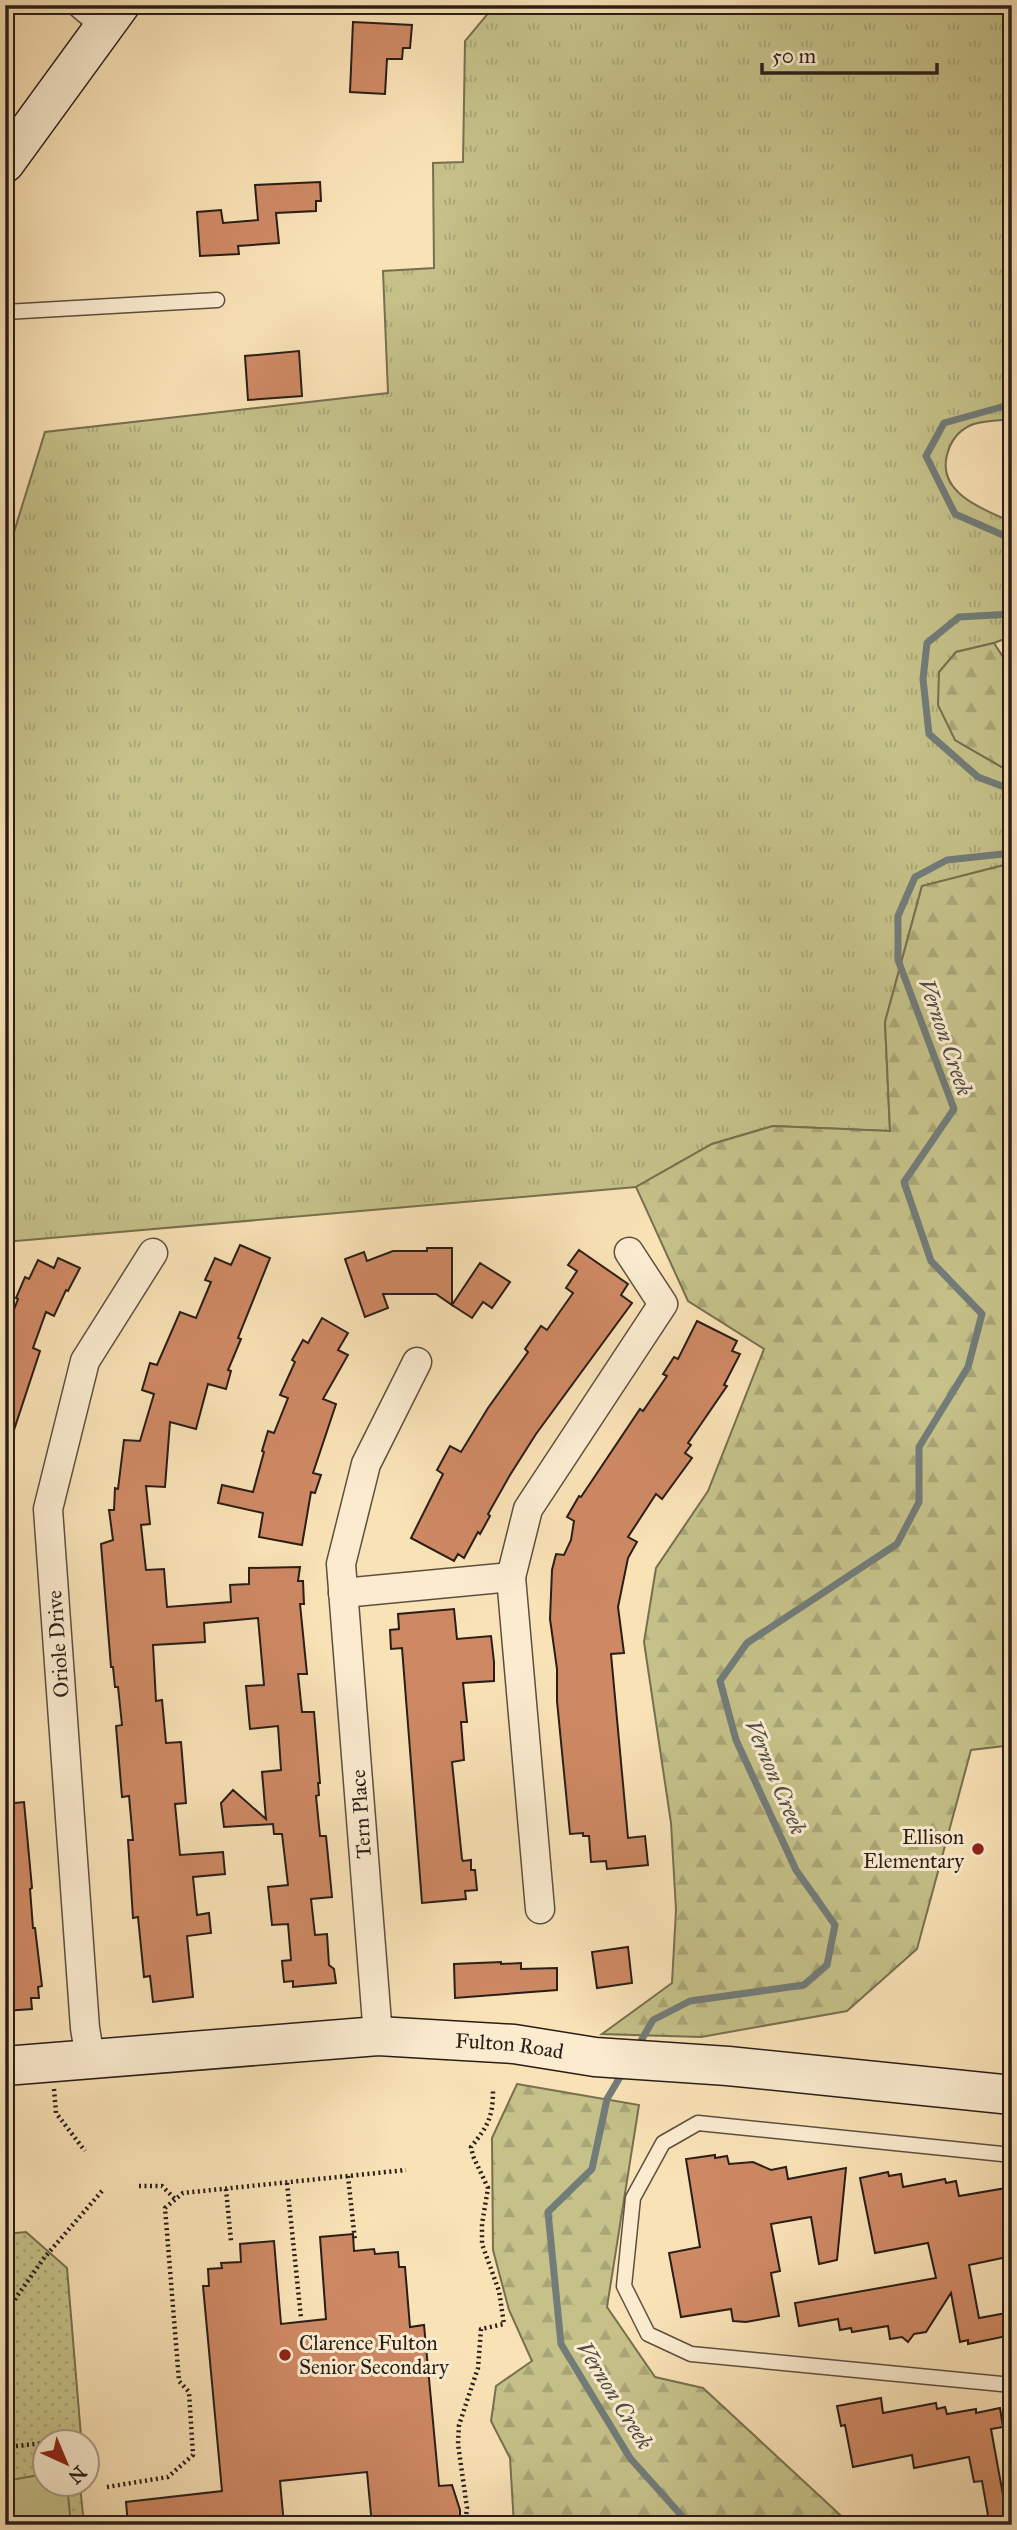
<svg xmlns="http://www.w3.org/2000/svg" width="1017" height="2530" font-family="'IM FELL Great Primer',serif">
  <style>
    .grass { fill: url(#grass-tufts); stroke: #777050; stroke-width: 2 }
    .forest { fill: url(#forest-firs); stroke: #777050; stroke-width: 2 }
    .park { fill: url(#park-dots); stroke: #777050; stroke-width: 2 }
    .pitch { fill: #c5c189; stroke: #777050; stroke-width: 2 }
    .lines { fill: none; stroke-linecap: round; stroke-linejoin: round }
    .stream { stroke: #727c79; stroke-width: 7 }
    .building { fill: #ce8964; stroke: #291e18; stroke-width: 2 }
    .lane-casing { stroke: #5d4f40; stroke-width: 17 }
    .street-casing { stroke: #5d4f40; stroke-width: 31 }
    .secondary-casing { stroke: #291e18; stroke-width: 41 }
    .path { stroke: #291e18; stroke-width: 4.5; stroke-dasharray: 2 3.5; stroke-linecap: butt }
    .lane { stroke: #fbecd0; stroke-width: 14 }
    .street { stroke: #fbecd0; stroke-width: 28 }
    .secondary { stroke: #fbecd0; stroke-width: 38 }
    .poi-dot { fill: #8f2418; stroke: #fbecd0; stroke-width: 2.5 }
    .labels { text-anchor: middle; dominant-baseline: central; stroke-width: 6; stroke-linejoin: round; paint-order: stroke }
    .street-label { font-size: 21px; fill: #291e18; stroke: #fbecd0 }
    .poi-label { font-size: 21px; fill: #291e18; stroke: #fbecd0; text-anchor: end }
    .water-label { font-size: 23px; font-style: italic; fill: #4e4d48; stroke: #fbecd0 }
  </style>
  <defs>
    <pattern id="grass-tufts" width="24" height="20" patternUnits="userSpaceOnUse" patternTransform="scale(1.75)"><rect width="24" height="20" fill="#c5c189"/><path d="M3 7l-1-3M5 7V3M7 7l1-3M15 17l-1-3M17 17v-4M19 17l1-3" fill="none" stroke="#a9a576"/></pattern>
    <pattern id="forest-firs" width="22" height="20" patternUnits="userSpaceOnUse" patternTransform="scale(1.75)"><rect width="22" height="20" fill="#c5c189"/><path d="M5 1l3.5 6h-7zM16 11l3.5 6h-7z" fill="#a9a576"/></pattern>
    <pattern id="park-dots" width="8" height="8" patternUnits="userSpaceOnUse" patternTransform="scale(1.75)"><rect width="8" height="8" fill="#c5c189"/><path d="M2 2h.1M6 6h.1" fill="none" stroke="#a9a576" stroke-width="1.8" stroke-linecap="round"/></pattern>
  </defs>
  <rect width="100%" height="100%" fill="#f9e2b6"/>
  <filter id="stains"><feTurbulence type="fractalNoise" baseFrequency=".00286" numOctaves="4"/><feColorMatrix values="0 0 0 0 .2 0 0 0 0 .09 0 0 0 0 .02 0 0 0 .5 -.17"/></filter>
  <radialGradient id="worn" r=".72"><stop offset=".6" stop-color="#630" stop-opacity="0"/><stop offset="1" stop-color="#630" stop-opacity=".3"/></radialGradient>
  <!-- grass -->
  <path class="grass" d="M495,5H1012V419C999,421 980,420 969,426C957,432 950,443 947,455C937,493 984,510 1012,522V636L994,643L956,652L955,740L1012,773V863L922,886L885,1022L890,1131L773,1126L712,1144L636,1187L5,1242V561L45,432L388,393L383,271L434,268L433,163L463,162L465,41Z"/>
  <!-- forest -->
  <g class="forest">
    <path d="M994,643L1012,671V773L955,740L938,705L939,672L956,652Z"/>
    <path d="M1012,863V1745L971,1750L917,1949L847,2011L701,2037L602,2034L672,1983L676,1910L671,1823L644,1642L656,1568L708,1491L764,1349L688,1301L636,1187L712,1144L773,1126L890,1131L885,1022L922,886Z"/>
    <path d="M517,2084L639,2105L607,2307L655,2377L703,2388L851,2525H514L510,2458L491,2421L496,2386L532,2361L509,2310L493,2250L492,2138Z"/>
  </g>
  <!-- park -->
  <path class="park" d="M26,2232L67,2268L81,2436L80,2442H46V2484L80,2485L84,2525H5V2234Z"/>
  <!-- pitch -->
  <path class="pitch" d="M45,2474L46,2484L67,2485L71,2525H5V2481Z"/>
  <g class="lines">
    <!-- stream -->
    <g class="stream">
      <path d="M1012,404L944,423L926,456L955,514L1012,539"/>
      <path d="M1012,614L959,617L927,643L923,679L929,734L978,777L1012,790"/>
      <path d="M638,2046L653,2020L690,2001L804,1985L827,1965L835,1925L796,1870L736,1740L720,1681L747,1643L897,1544L919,1502V1447L968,1367L982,1314L931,1261L904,1182L954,1109L898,960V916L915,877L947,860L1012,853"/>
      <path d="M623,2072L607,2099L592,2169L548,2212L561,2344L630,2458L690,2525"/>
    </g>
  </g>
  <!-- building -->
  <g class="building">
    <path d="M353,22L412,25L410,48H403L402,59H387L385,94L350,92Z"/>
    <path d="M320,182L321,201H316V211L276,213L279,243L238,246L239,254L200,256L197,212L221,210L223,223L258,220L255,185Z"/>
    <path d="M299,351L302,396L248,400L245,356Z"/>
    <path d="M240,1245L270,1258L238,1338L241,1339L228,1370L231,1371L226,1389L208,1384L196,1429L170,1422L165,1487L146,1486L150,1524L141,1525L146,1570L164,1569L167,1607L231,1602L230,1585L249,1584V1568L300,1567L298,1581H303L304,1604H300L307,1674H298L302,1712H314L320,1783H318L319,1795L316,1796L320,1836H326L332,1897L311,1899L315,1935L327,1934L329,1965L334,1969L336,1983L293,1987V1981L284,1982L282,1961L291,1960L288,1924L272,1925L268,1887L288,1885L282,1834H274L273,1824L224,1827L221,1803L233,1790L266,1819L262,1772L281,1770L278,1726L250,1729L246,1686L264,1685L258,1618L204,1623L205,1642L153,1645L156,1701L162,1700L166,1743L181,1742L186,1803L175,1804L180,1855L223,1852L225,1874L193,1877L197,1915L209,1913L211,1933L187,1936L193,1997L153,2002L150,1976L144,1977L138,1917L133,1918L128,1840H133L129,1796L122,1797L116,1726L122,1725L118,1687H115L113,1667H111L101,1544L113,1540L109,1510H114L115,1488L118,1489L124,1440L140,1441L154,1394L142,1390L150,1363L157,1365L180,1312L196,1318L211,1282L205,1280L215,1258L231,1265Z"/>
    <path d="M427,1248H452V1305L436,1294H383L388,1308L365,1317L345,1259L364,1252L367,1261L393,1251H427Z"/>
    <path d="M579,1250L628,1284L621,1295L632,1303L536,1434L510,1475L488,1514L490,1516L480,1534L478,1532L464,1558L458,1554L454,1561L411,1538L443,1474L437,1470L450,1446L461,1452L488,1408L528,1352L525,1349L541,1326L547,1330L573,1293L566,1288L577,1271L568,1265Z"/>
    <path d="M58,1258L80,1268L68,1291L66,1290L54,1316L46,1312L33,1348L40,1351L10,1442L5,1441V1333L18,1299L16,1298L25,1277L29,1279L38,1260L54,1268Z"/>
    <path d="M480,1263L510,1282L492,1308L483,1302L472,1318L452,1305Z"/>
    <path d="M322,1318L348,1333L338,1350L348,1355L323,1399L336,1404L313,1473L321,1475L315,1493L311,1492L302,1545L259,1537L263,1513L218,1503L222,1485L253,1492L264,1452L262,1451L268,1431L274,1433L288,1398L280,1395L295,1362L292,1360L303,1340L308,1343Z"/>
    <path d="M697,1321L737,1341L732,1351L740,1354L724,1385L727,1386L688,1443L691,1445L685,1453L692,1458L662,1499L656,1494L628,1537L637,1542L628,1558L618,1607L624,1653L611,1654L628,1838L645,1836L648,1865L607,1869L606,1861L591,1862L589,1836H583V1833L570,1834L557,1701V1669L550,1619L552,1570L556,1554L564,1555L571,1540L574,1521L567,1517L579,1496L581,1497L640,1409L643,1411L667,1376L663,1374L674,1357L678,1359Z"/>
    <path d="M454,1609L457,1639L491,1636L494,1662V1681L463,1683L467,1722H461L464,1760L452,1762L462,1859L463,1861L471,1860V1870H475L477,1890L465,1891L466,1899L422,1903L402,1648L391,1649L390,1630L399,1629L398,1614Z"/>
    <path d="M24,1802L32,1888L30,1889L33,1928H35L42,1986L38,1987L39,1998H31L32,2009L5,2011V1804Z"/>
    <path d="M628,1947L632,1983L597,1988L592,1952Z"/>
    <path d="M501,1962V1964L521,1963V1969L557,1968V1990L455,1998L454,1964Z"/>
    <path d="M715,2155V2158L727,2156L729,2164L753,2162L771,2170L786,2167L788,2179L846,2168L837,2260L819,2264L811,2217L771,2224L780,2271L771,2273L779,2316L746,2322L733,2321L731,2309L681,2317L669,2253L700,2247L686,2159Z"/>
    <path d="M888,2172L889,2176L901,2174L903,2187L945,2179L946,2183L956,2181L959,2196L1012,2187V2256L969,2265L979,2318L1012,2312V2335L968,2344V2340L960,2342L951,2293L926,2332L914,2334L908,2342L902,2337L890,2339L888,2326L852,2332L851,2328L840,2330L838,2319L799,2326L795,2303L936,2278L928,2243L875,2253L860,2178Z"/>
    <path d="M353,2234L354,2251L374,2249L375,2254L398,2252L399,2267H405L410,2327L424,2325L439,2486L452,2485L460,2510V2525H372L367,2472L280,2481L284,2525H128L126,2502L222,2491L203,2286H209L208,2269L222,2268L221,2263L241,2262L240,2244L274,2241L281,2324L326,2319L320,2237Z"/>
    <path d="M881,2398L883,2413L936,2403L937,2409L945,2407L947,2414L976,2409V2413L1000,2408L1003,2427L991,2429L1007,2517L989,2521L982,2481L974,2482L969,2457L914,2468L912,2455L853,2467L845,2425L841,2426L837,2406Z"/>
  </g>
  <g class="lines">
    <!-- lane casing -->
    <g class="lane-casing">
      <g id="lane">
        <path d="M5,312L217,300"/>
        <path d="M1012,2155L698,2123L663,2143L633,2198L624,2286L648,2334L691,2354L1012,2385"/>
      </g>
    </g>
    <!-- street casing -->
    <g class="street-casing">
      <g id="street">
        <path d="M82,5L106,25"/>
        <path d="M343,1593L511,1577"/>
        <path d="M540,1909L511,1577L528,1509L663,1304L629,1252"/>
        <path d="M378,2036L341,1564L366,1464L417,1362"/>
        <path d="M90,2058L85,2028L48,1509L85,1361L153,1253"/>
      </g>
    </g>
    <!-- secondary casing -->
    <g class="secondary-casing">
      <g id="secondary">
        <path d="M5,163L120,5"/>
        <path id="s1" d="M5,2066L378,2036L514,2044L595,2057L728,2066L1012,2095"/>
      </g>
    </g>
    <!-- path -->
    <g class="path">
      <path d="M54,2089L56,2113L85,2151"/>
      <path d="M348,2176L355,2241"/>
      <path d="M287,2183L301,2318"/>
      <path d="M139,2186H162L176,2200"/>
      <path d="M226,2189L231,2241"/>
      <path d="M5,2313L44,2258L102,2191"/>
      <path d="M54,2442H74"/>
      <path d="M5,2447L46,2443"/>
      <path d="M107,2487L168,2477L193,2455L189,2392L179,2381L165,2208L183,2193L406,2170"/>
      <path d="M465,2525L467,2508L458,2444L459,2425L478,2368L481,2329L504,2324L499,2291L482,2244V2224L488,2188L473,2156L471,2147C488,2126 493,2117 493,2089"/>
    </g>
    <!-- lane -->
    <use href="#lane" class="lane"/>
    <!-- street -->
    <use href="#street" class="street"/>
    <!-- secondary -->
    <use href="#secondary" class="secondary"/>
  </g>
  <!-- markers -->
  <g class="poi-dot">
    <circle cx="978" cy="1849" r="7"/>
    <circle cx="285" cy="2355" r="7"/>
  </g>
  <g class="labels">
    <!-- street labels -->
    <g class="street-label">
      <text transform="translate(58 1644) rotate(-94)">Oriole Drive</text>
      <text transform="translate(361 1814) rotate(-94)">Tern Place</text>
      <text stroke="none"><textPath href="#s1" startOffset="506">Fulton Road</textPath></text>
    </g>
    <!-- poi labels -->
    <g class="poi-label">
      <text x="964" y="1837">Ellison<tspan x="964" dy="24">Elementary</tspan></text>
      <text x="299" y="2343" text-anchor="start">Clarence Fulton<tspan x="299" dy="24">Senior Secondary</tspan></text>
    </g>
    <!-- water labels -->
    <g class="water-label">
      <text transform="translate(946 1037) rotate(71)">Vernon Creek</text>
      <text transform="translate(776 1777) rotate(67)">Vernon Creek</text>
      <text transform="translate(615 2395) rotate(58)">Vernon Creek</text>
    </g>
  </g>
  <!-- margin -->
  <rect width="1017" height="2530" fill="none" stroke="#f9e2b6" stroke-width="28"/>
  <rect x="7" y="7" width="1003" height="2516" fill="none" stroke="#291e18" stroke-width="3.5"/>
  <rect x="14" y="14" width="989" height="2502" fill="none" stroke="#291e18" stroke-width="2"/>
  <!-- north arrow -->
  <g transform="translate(66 2463) rotate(136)"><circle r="33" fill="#fbecd0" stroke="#a79a86" stroke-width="2"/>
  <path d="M0-5L12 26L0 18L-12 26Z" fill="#8f2418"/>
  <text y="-10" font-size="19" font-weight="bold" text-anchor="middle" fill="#291e18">N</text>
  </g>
  <!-- scale -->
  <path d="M762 63v10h175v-10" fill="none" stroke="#291e18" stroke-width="3.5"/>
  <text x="772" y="63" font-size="21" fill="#291e18" stroke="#fbecd0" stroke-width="5" paint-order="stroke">50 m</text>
  <rect width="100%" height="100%" filter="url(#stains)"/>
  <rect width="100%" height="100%" fill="url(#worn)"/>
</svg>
